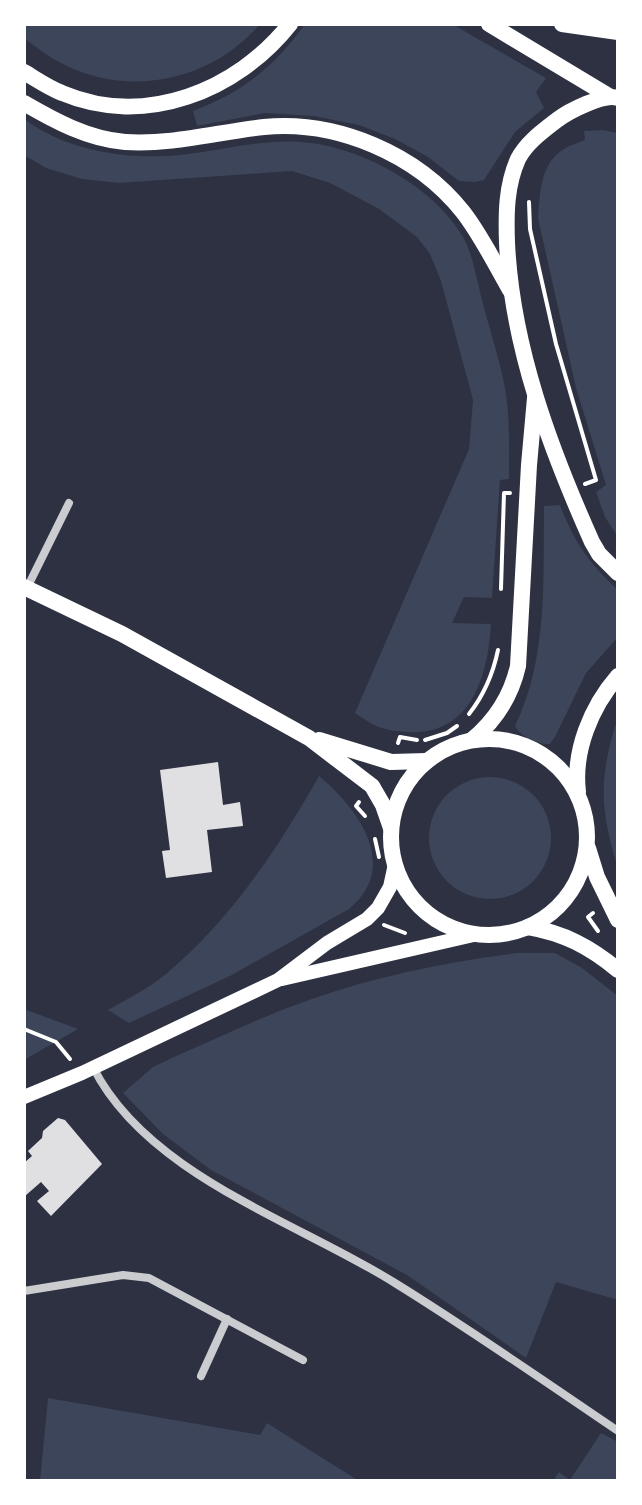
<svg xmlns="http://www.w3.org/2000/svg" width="642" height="1505" font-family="'Golos Text',sans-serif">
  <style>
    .green { fill: #3c4559 }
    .building { fill: #e0e0e3 }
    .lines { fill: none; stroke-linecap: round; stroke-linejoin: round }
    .path { stroke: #fff; stroke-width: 4 }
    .minor { stroke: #caccd0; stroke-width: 8 }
    .secondary { stroke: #fff; stroke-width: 14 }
    .primary { stroke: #fff; stroke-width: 16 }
    .trunk { stroke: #fff; stroke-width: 16 }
  </style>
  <rect width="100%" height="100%" fill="#2d3142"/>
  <!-- green -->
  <g class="green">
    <path d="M24,24H260C213,80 131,98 65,65C50,58 37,48 24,38Z"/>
    <path d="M305,24H452L546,78L536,92L544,108L515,132L484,180L475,182L459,181L428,157L395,139L359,125L313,116L265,113L197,126L193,111C243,92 274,67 305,24Z"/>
    <path d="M24,119C67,151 127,160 180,155C220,151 260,139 300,142C358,145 434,186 463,237C473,255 477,280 482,300C490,331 501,363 506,394C510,422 509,451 509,479L500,480L492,598L464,597L452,623L491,624C488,676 471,737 406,732C382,730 375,727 355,713L469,449L473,400L441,281L430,254L417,237L379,209L330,183L292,171L119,183L82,179L46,168L24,155Z"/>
    <path d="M603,130L618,133V537L605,517L596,492L606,485L576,388L538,218C540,194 540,166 561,151C567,146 578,143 585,140L584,131Z"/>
    <path d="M560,505C574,542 589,563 618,590V637L586,673L555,737L550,744C539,745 519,736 515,726C548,658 543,580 544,506Z"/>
    <path d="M618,717V868C599,809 599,775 618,717Z"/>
    <path d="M319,776C358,808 401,867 349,909L230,976L129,1023L108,1010C127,999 149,988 166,974C231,919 277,850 319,776Z"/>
    <circle cx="490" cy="838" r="61"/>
    <path d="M517,953H555L582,968L618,996V1300L556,1282L526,1358L407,1275L211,1170L163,1134L123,1093L153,1067L174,1057C218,1038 263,1016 309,1000C376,976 446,962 517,953Z"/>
    <path d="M24,1009L78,1029L24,1060Z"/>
    <path d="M48,1398L260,1435L267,1423L359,1481H40Z"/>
    <path d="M601,1433L618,1442V1481H553L559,1472L570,1480Z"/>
  </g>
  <!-- building -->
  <g class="building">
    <path d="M218,762L223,805L240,802L243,826L207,830L212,872L166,878L162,851L170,850L160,770Z"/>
    <path d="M58,1118L65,1120L102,1164L51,1216L37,1201L49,1191L41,1182L25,1196L24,1194V1163L32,1156L28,1151L42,1138L43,1131Z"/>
  </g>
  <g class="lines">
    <!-- path -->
    <g class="path">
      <path d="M529,202L530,229L556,344L596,480L585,484"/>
      <path d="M501,589L504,493H510"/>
      <path d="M469,714C484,695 493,674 498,650"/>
      <path d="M425,740L447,733L457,726"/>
      <path d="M398,743L400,737L417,740"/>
      <path d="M359,802L356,806L365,816"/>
      <path d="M375,839L379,857"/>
      <path d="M593,913L588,917L598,931"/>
      <path d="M384,925L405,933"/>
      <path d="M24,1029L56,1042L70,1059"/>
    </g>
    <!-- minor -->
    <g class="minor">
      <path d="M27,588L69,503"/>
      <path d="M93,1067C147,1175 298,1222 395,1283C471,1330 544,1381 618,1431"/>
      <path d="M24,1291L123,1275L149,1278L303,1360"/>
      <path d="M201,1376L227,1319"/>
    </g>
    <!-- secondary -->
    <g class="secondary">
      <path d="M282,979L478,934"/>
      <path d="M24,1097L82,1073L278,980L327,943L367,919L378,908L390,887L395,864"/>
    </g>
    <!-- primary -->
    <g class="primary">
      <path d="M24,587L122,634L309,738L372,786L383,805L391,828"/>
      <circle cx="489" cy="837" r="98"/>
      <path d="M319,740L391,762L427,761"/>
      <path d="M472,740C496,720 511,697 518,666L529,465L535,398"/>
      <path d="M578,792C573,751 591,707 618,676"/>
      <path d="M588,848L597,877L618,920"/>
      <path d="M528,927C564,933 590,947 618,970"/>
    </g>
    <!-- trunk -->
    <g class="trunk">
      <path d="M489,24L609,96"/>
      <path d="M562,24L618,32"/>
      <path d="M24,72C36,79 49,88 62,93C145,128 237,91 290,24"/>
      <path d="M618,98C604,93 569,111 557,120C543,131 527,142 518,159C506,186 506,214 507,243C512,347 550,448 592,542L599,554L618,573"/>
      <path d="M24,103C55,121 88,139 125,142C173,145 217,132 264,127C337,120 417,154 463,212C481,235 495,264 510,290"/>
    </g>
  </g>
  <!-- border -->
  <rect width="642" height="1505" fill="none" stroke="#ffffff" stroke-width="52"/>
</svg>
